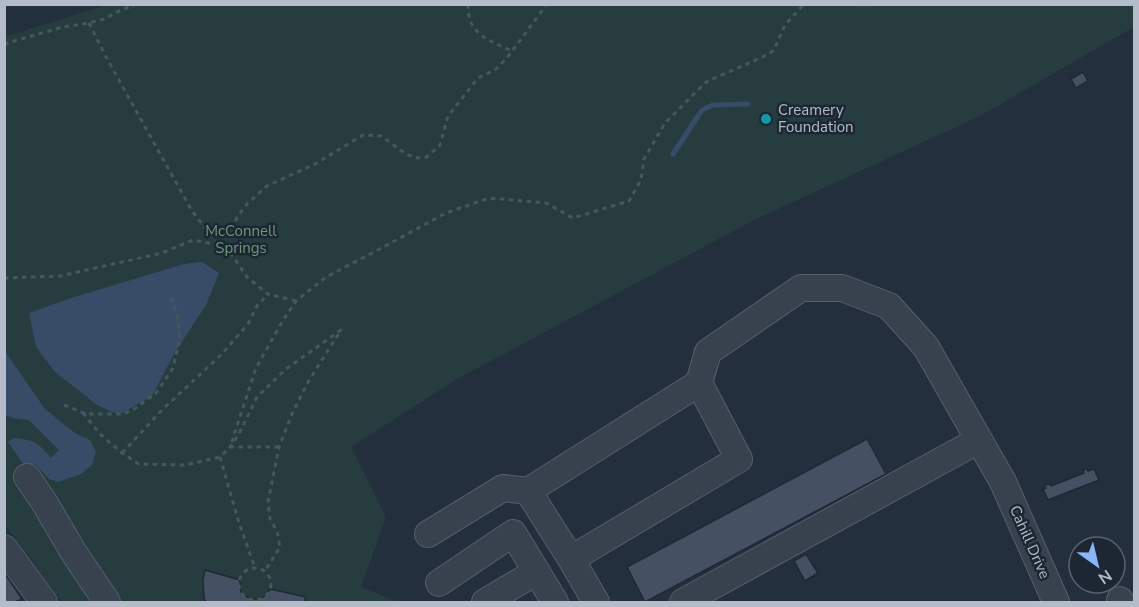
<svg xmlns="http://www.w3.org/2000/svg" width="1139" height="607" font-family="'Nunito Sans',sans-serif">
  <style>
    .green { fill: #263c3f }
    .water { fill: #394c67 }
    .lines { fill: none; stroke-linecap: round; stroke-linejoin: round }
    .stream { stroke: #394c67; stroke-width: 5 }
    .building { fill: #455162; stroke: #1f2835; stroke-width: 1.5 }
    .minor-casing { stroke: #565f6c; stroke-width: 28 }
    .path { stroke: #44595c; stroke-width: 3; stroke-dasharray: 4.5 4.5; stroke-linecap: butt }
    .minor { stroke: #38414e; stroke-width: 26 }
    .culture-dot { fill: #0f9aa8; stroke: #1d2633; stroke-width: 2 }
    .labels { text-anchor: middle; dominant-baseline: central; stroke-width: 5; stroke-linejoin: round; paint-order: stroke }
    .poi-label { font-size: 15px; fill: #b4bcc9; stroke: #1d2633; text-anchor: start }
    .park-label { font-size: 15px; fill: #6b9a76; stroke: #1d2633 }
    .street-label { font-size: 15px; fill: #b4bcc9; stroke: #1d2633 }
  </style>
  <rect width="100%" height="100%" fill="#242f3e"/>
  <!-- green -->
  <path class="green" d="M110,4L1134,5V27L978,117L756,219L457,379L351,447L386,517L361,587L398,602H62L5,525L4,37Z"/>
  <!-- water -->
  <g class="water">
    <path d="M202,262L219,273L206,305L174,354L152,396L119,415L97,405L54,371L36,347L29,313L68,299L184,264Z"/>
    <path d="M4,350L45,409L75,433L90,440L96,452L92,465L81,474L58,482L49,479L35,464L25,466L8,442L14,438C34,440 38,442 51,458L59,450L29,420L12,418L5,415Z"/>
  </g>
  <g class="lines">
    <!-- stream -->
    <g class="stream">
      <path d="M862,4H866"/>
      <path d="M673,154L702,110L713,105L748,104"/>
    </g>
  </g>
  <!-- building -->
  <g class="building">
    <path d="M1083,72L1088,81L1076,88L1071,79Z"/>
    <path d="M867,439L886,474L645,602L627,567Z"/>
    <path d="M1087,469L1088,471L1094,469L1099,480L1048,500L1043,489L1046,488L1045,485L1050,484L1051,486L1084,473L1083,470Z"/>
    <path d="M806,554L818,573L805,581L794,561Z"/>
    <path d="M205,570L240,580V588L241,592L250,599H260L266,595L270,589L306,597L304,602H206L204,598L203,580Z"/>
    <path d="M4,572L22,599L15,602H4Z"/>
  </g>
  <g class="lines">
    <!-- minor casing -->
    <g class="minor-casing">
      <g id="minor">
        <path d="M699,383L708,352L801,288H842L889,306L926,347L1003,482L1056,602"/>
        <path d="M27,477L44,502L74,553L107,602"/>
        <path d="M428,534L503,488L528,491"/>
        <path d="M4,548L44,602"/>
        <path d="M571,559L739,459L699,383L528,491L571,559L596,602"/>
        <path d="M439,583L513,533L555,602"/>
        <path d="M1120,600L1121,602"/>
        <path d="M485,602L536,572"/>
        <path d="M683,602L979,440"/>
      </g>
    </g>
    <!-- path -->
    <g class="path">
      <path d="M468,4C467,34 488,40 512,51"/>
      <path d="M89,23L105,55L192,211L218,245"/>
      <path d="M4,44L63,27L89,23L104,19L119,11L136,4"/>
      <path d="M4,278L60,276L162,253L193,240L218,245L232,255"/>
      <path d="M296,301L268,294L247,277L232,255L231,237L237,217L248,203L267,186L315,164L363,135L381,136L406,154L416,158L427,157L440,145L448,116L478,78L495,70L507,58L547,4"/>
      <path d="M64,405L86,414H123L136,408L157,392L173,368L180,339L177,314L170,296"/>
      <path d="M83,413L100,434L122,453L139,464L185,465L220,457L230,447L239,434L257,397L286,369L341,330L308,382L292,414L279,447L268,502L270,519L277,531L280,547L265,571"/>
      <path d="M279,447H230L256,368L282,322L296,301L326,277L376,251L446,213L489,198L546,203L573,218L629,201L641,180L644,159L665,123L706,82L767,55L774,50L785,25L804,4"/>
      <path d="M122,453L164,408L221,355L248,324L257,306L268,294"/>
      <path d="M220,457L239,523L255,568"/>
      <circle cx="255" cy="584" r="16"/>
    </g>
    <!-- minor -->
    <use href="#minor" class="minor"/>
  </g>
  <!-- markers -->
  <circle class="culture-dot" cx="766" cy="119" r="6"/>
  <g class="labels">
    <!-- poi labels -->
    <g class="poi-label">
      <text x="778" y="110">Creamery<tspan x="778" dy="17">Foundation</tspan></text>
    </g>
    <!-- park labels -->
    <g class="park-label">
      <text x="241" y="231">McConnell<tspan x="241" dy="17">Springs</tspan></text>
    </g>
    <!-- street labels -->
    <g class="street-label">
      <text transform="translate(1030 542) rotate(66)">Cahill Drive</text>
    </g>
  </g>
  <!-- border -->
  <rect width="1139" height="607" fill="none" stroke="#b4bcc9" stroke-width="12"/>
  <!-- north arrow -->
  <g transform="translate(1097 565) rotate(146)"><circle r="28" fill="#1d2633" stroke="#59626f" stroke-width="1.5"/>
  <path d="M0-4.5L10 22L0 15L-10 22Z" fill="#8ab4f8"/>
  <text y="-9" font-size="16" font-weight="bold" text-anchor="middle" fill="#b4bcc9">N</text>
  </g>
</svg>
